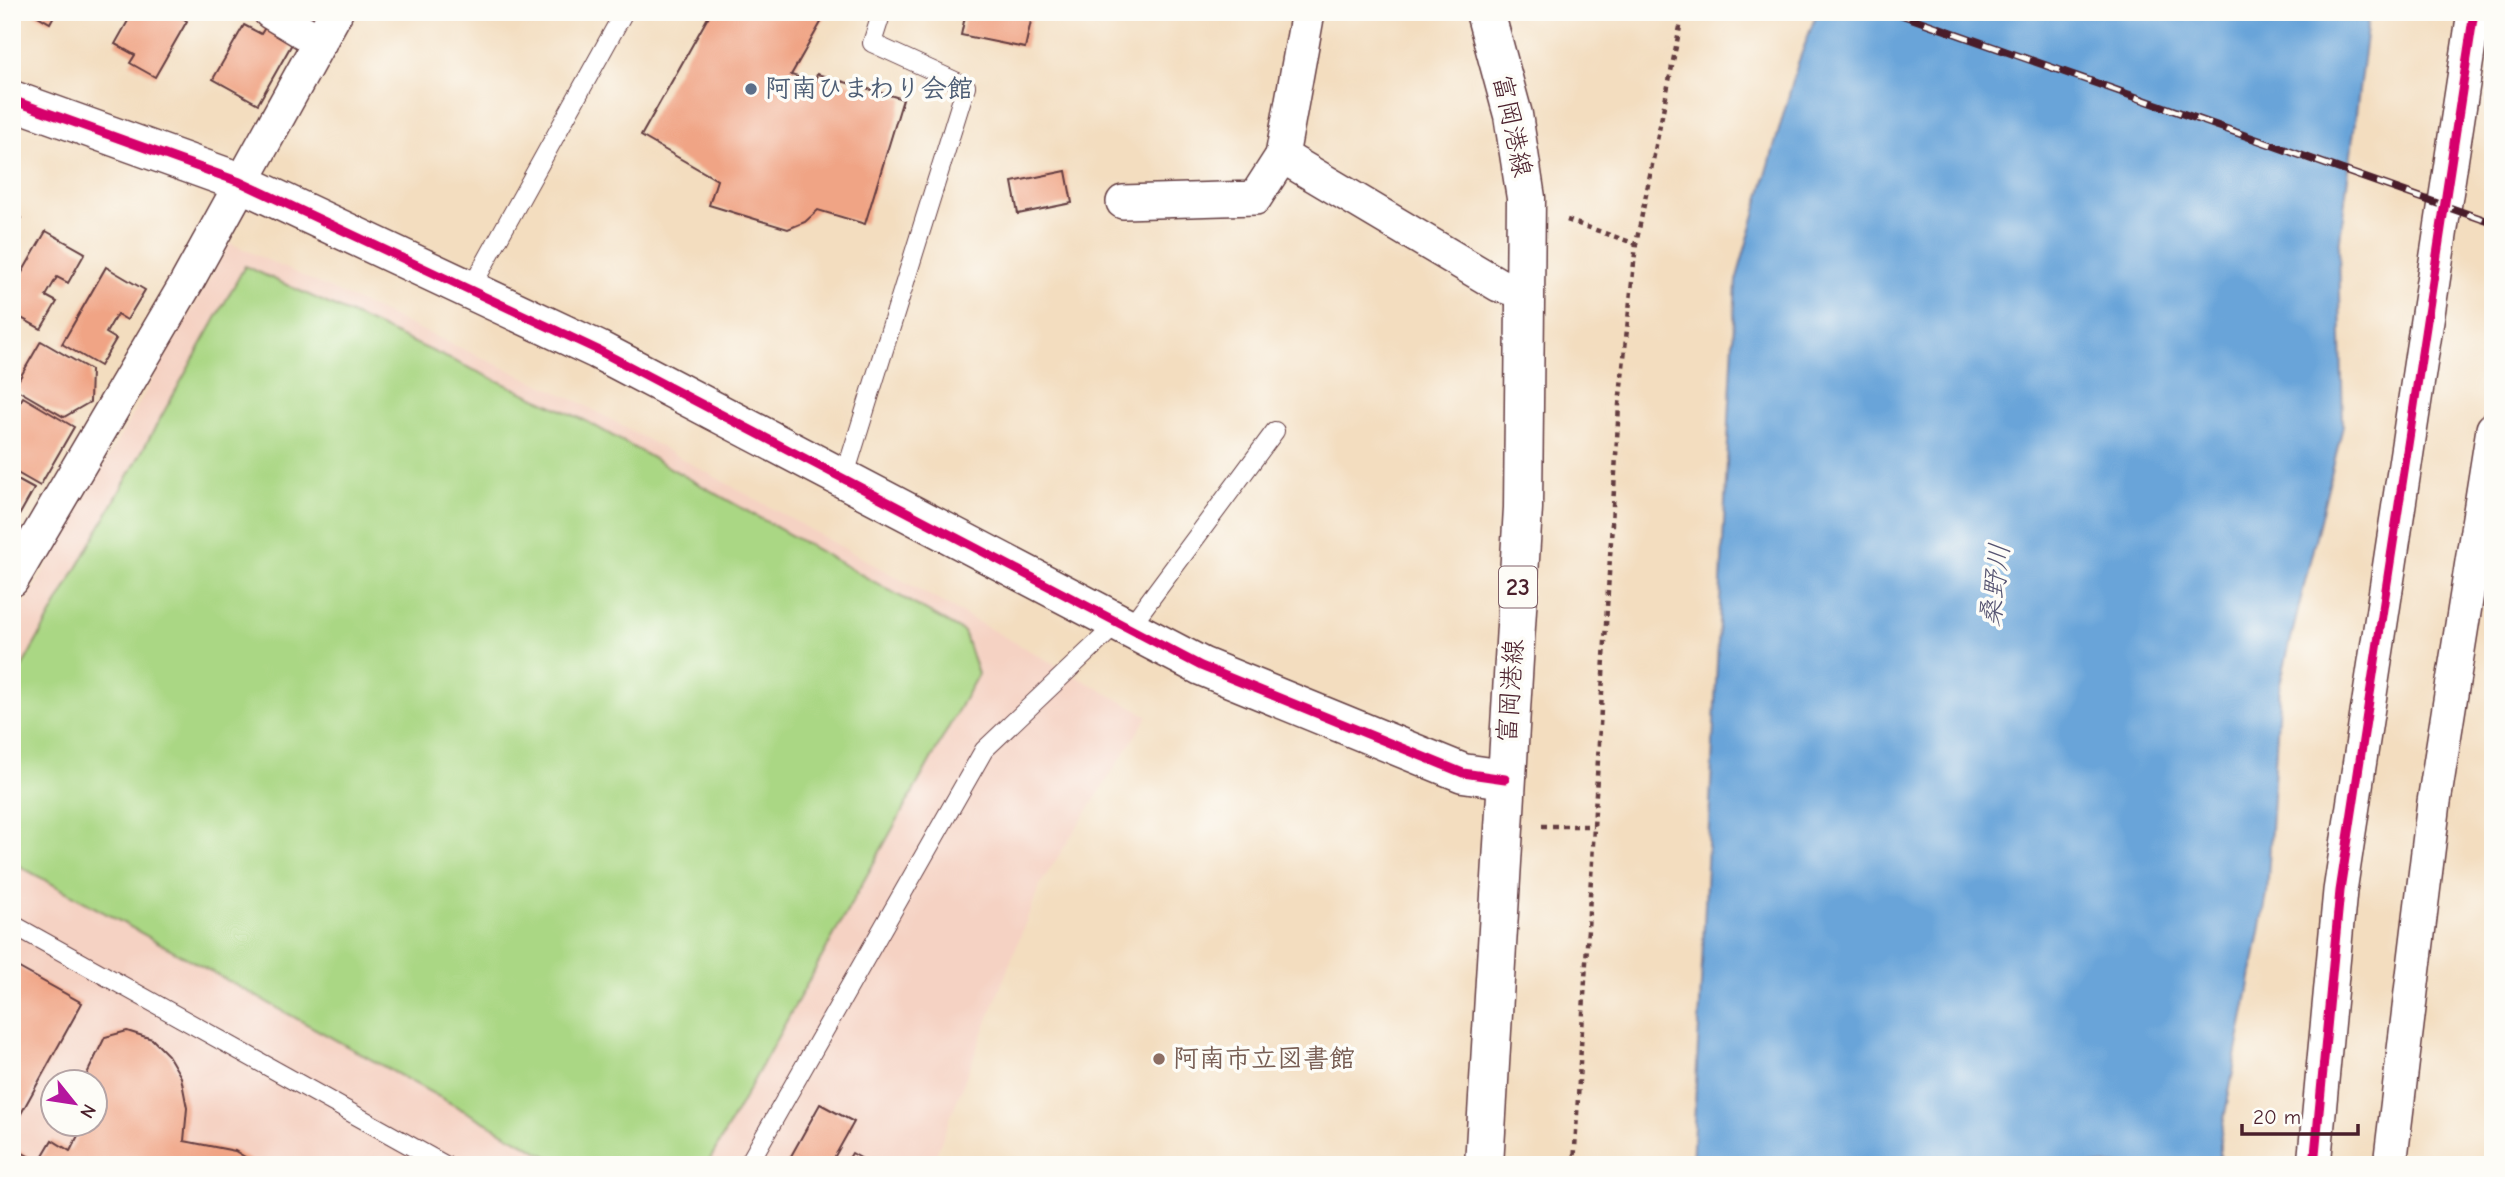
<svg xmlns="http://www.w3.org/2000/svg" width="2505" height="1177" font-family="'Comic Neue','Klee One',sans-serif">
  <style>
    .built { fill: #f5d2c3; fill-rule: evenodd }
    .pitch { fill: #aad784; stroke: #7a7b58; stroke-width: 2 }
    .water { fill: #69a4d9; stroke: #5a6282; stroke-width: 2 }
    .building { fill: #f0a485 }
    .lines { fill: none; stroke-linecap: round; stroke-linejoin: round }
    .lane-casing { stroke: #633c41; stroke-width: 20 }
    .street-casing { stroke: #633c41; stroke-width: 36 }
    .secondary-casing { stroke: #633c41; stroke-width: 41 }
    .primary-casing { stroke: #633c41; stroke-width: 41 }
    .path { stroke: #633c41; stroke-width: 4.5; stroke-dasharray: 5 5; stroke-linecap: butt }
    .lane { stroke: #fff; stroke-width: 18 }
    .street { stroke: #fff; stroke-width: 33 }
    .secondary { stroke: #fff; stroke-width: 38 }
    .primary { stroke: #fff; stroke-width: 38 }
    .rail-casing { stroke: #4a1f2b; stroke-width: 8 }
    .rail { stroke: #fdfcf7; stroke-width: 5; stroke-dasharray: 16; stroke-linecap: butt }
    .cycleway-casing { stroke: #fdfcf7; stroke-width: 13 }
    .cycleway { stroke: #d6006c; stroke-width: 9 }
    .service-dot { fill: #5c6f8a; stroke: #fdfcf7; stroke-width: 2.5 }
    .education-dot { fill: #8d6e63; stroke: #fdfcf7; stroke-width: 2.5 }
    .labels { text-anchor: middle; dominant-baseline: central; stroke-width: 7; stroke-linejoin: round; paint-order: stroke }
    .shield { fill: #fdfcf7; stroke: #806168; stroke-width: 2 }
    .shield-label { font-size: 24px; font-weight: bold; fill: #4a1f2b }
    .service-label { font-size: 26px; font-weight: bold; fill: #4e5e75; stroke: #fdfcf7; text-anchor: start }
    .street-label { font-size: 26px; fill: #4a1f2b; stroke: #fdfcf7 }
    .education-label { font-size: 26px; font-weight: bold; fill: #785e54; stroke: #fdfcf7; text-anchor: start }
    .water-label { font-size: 28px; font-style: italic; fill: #565471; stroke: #fdfcf7 }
  </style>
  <rect width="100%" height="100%" fill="#fdfcf7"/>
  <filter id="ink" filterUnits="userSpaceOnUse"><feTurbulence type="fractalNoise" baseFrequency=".0143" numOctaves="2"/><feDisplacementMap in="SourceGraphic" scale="14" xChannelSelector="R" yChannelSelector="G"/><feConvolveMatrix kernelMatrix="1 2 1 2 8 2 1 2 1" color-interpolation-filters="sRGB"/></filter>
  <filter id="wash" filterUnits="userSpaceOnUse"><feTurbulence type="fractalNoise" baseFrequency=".00686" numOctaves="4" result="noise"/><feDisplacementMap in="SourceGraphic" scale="28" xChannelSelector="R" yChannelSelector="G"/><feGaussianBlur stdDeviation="1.57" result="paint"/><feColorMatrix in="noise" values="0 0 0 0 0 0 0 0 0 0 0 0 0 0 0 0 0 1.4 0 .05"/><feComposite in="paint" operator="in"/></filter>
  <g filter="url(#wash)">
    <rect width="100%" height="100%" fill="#f3ddbf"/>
    <!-- built -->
    <path class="built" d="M230,243L579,402L1148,716L1040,885L932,1165H12V627ZM52,1082H94V1124H52Z"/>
    <!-- pitch -->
    <path class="pitch" d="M245,266L584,420L964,632L978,674L707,1165H563L12,862V685Z"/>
    <!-- water -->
    <path class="water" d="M1817,12H2369L2339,247L2343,426L2280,684L2267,895L2220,1140V1165H1692L1736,281L1798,63Z"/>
    <g id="blocks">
      <!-- building -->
      <g class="building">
        <path d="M31,12H56L50,23Z"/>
        <path d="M133,12H177L176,14L187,21L155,77L130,63L135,55L115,44Z"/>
        <path d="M711,12H827L791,75L815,82L817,74L903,99L865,224L818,210L805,222L788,229L709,205L717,180L641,136Z"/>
        <path d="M966,12H1033L1025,48L961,35Z"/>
        <path d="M244,25L261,34L266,26L293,42L258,104L213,79Z"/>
        <path d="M1066,171L1072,203L1018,214L1012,182Z"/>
        <path d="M12,213L21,218L12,233Z"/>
        <path d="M46,231L85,253L68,283L57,277L46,296L57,302L41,329L12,313V290Z"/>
        <path d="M106,267L145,290L127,320L117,314L106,333L116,339L100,366L62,344Z"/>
        <path d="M41,341L91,370L90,402L64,417L14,388Z"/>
        <path d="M23,397L74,427L40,486L12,470V416Z"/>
        <path d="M12,477L34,489L12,528Z"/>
        <path d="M12,964L82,1003L12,1130Z"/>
        <path d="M127,1031L152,1039L168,1055L181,1077L187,1108L184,1141L235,1151L258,1165H12V1147L39,1162L52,1140L70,1151L84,1124H94V1082H83L105,1037Z"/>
        <path d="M820,1104L854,1122L830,1165H786Z"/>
        <path d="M852,1153L873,1165H845Z"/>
      </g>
    </g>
  </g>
  <g filter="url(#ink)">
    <use href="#blocks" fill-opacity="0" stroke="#633c41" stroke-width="2"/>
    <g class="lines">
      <!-- lane casing -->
      <g class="lane-casing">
        <g id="lane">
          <path d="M470,290L624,12"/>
          <path d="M844,478L966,86L872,43L882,12"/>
          <path d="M1129,628L1275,431"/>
          <path d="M12,924L445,1165"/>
          <path d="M748,1165L984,750L1118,623"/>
        </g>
      </g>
      <!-- street casing -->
      <g class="street-casing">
        <g id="street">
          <path d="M270,12L320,42"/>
          <path d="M1308,12L1282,156L1499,285L1526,292"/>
          <path d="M1123,202L1255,198L1282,156"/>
          <path d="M12,580L187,282L336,12"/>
          <path d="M2314,1165L2340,891L2474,12"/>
          <path d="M2390,1165L2434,802L2493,429"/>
        </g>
      </g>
      <!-- secondary casing -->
      <g class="secondary-casing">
        <path id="secondary" d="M12,100L240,182L598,350L1201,666L1463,773L1505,779"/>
      </g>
      <!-- primary casing -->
      <g class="primary-casing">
        <path id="primary" d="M1484,1165L1523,508L1526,198L1513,115L1485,12"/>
      </g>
      <!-- path -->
      <g class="path">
        <path d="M1567,220L1636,244"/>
        <path d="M1542,826H1594"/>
        <path d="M1574,1165L1619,405L1636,244L1683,12"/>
      </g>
      <!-- lane -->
      <use href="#lane" class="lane"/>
      <!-- street -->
      <use href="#street" class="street"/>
      <!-- secondary -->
      <use href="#secondary" class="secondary"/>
      <!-- primary -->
      <use href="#primary" class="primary"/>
      <!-- rail casing -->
      <g class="rail-casing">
        <path id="rail" d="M1894,12L2493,223"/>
      </g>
      <!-- rail -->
      <use href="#rail" class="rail"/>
      <!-- cycleway casing -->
      <g class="cycleway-casing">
        <g id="cycleway">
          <path d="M12,100L240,182L598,350L1201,666L1463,773L1505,779"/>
          <path d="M2314,1165L2340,891L2474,12"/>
        </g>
      </g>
      <!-- cycleway -->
      <use href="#cycleway" class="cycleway"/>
    </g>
  </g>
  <!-- markers -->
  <circle class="service-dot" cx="751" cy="89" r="7"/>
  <circle class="education-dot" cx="1159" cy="1059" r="7"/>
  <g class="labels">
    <!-- shield labels -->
    <rect class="shield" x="1499" y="566.5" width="38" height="41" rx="5"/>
    <g class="shield-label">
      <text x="1518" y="587">23</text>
    </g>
    <!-- service labels -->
    <g class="service-label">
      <text x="765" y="89">阿南ひまわり会館</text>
    </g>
    <!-- street labels -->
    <g class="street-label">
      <text transform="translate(1512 126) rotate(78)">富岡港線</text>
      <text transform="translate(1511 691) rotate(-86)">富岡港線</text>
    </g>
    <!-- education labels -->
    <g class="education-label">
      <text x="1173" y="1059">阿南市立図書館</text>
    </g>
    <!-- water labels -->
    <g class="water-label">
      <text transform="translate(1995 585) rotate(-83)">桑野川</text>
    </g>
  </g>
  <!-- margin -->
  <rect width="2505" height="1177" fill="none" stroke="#fdfcf7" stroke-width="42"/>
  <!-- north arrow -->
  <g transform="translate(74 1103) rotate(120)"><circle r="33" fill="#fdfcf7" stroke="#b5a4a5" stroke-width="2"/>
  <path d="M0-5L12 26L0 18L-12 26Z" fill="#b5179e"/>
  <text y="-10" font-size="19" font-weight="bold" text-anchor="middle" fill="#4a1f2b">N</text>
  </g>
  <!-- scale -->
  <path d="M2242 1124v10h116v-10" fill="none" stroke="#4a1f2b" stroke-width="3.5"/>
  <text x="2253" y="1124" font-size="21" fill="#4a1f2b" stroke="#fdfcf7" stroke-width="5" paint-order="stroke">20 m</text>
</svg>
